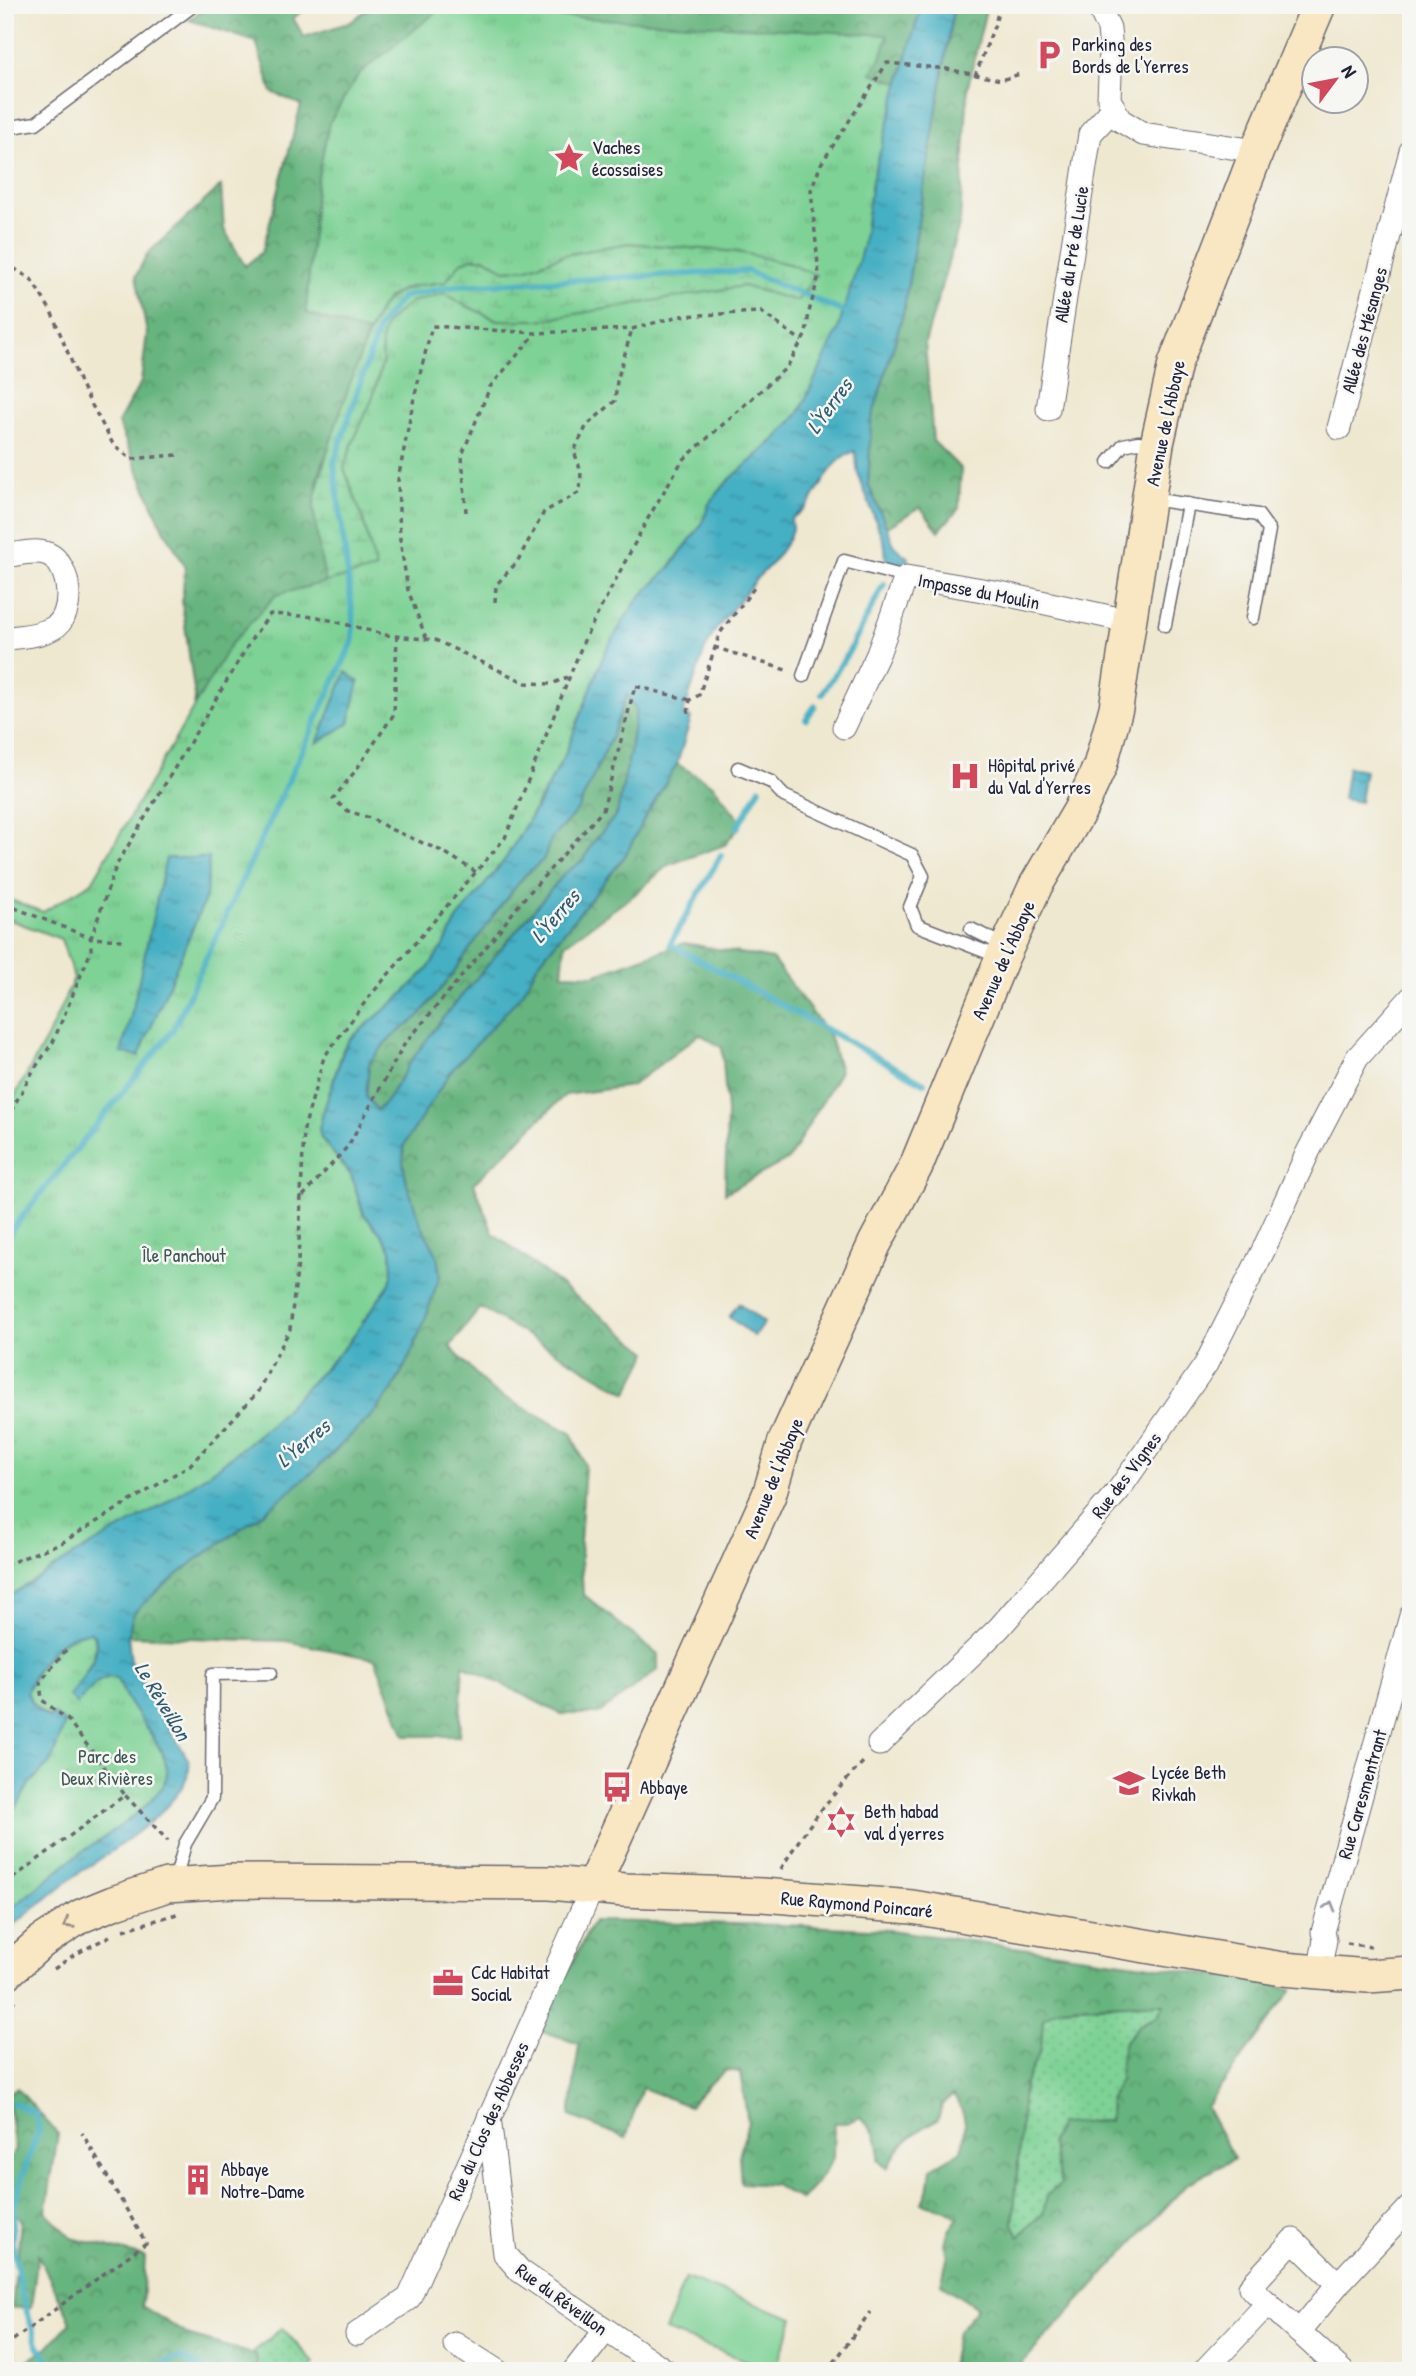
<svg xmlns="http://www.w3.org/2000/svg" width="1416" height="2376" font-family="'Patrick Hand',sans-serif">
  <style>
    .grass { fill: url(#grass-dots); stroke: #507a68; stroke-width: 2 }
    .forest { fill: url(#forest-crowns); stroke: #446b5c; stroke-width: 2; fill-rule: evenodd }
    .wetland { fill: url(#wetland-marsh); stroke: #507a68; stroke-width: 2 }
    .park { fill: url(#park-tufts); stroke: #507a68; stroke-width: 2 }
    .pitch { fill: #7ed295; stroke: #507a68; stroke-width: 2 }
    .water { fill: url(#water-ripples); stroke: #34687f; stroke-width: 2; fill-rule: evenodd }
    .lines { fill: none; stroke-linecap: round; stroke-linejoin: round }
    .stream { stroke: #45afc3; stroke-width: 6 }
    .lane-casing { stroke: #6a676f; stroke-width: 15 }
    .street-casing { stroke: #6a676f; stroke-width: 25 }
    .secondary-casing { stroke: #6a676f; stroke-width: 36 }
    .path { stroke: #6a676f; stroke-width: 3.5; stroke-dasharray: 5 5; stroke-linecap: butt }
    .lane { stroke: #fff; stroke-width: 12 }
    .street { stroke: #fff; stroke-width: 23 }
    .secondary { stroke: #f9e7c3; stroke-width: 33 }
    .oneway { stroke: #9c9ca7 }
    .oneway2 { stroke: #988e86 }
    .labels { text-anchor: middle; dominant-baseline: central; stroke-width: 5; stroke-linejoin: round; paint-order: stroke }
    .poi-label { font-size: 19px; fill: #22223b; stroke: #f6f6f2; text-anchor: start }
    .street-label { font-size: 19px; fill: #22223b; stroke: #f6f6f2 }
    .park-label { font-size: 19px; fill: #3e5756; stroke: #f6f6f2 }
    .water-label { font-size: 21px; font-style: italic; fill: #305a71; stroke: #f6f6f2 }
  </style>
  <defs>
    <pattern id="grass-dots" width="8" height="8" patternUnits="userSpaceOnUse" patternTransform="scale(1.75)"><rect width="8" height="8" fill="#7ed295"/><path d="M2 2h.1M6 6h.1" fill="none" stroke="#6db481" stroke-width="1.8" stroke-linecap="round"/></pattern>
    <pattern id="forest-crowns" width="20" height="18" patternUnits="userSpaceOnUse" patternTransform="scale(1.75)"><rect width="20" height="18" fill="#66b47e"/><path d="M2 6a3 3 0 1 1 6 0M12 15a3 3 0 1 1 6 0" fill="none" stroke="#549268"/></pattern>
    <pattern id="wetland-marsh" width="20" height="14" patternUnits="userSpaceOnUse" patternTransform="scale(1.75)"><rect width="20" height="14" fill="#7ed295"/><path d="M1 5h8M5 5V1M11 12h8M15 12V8" fill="none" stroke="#6db481"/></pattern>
    <pattern id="park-tufts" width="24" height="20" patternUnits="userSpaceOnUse" patternTransform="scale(1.75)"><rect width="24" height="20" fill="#7ed295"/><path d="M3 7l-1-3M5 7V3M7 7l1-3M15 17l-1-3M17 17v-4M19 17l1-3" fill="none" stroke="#6db481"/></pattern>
    <pattern id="water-ripples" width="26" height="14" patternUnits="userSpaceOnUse" patternTransform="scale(1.75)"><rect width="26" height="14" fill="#45afc3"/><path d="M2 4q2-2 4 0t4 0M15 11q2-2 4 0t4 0" fill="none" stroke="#398ea0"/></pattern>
  </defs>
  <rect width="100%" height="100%" fill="#f6f6f2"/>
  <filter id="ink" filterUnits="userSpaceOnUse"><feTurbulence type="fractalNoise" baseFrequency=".0143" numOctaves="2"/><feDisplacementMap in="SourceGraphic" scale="14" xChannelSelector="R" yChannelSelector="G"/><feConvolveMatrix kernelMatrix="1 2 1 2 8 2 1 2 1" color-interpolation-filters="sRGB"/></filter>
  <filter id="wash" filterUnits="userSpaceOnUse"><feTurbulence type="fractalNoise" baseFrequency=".00686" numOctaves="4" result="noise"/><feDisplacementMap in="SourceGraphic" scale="28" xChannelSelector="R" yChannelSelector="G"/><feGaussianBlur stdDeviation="1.57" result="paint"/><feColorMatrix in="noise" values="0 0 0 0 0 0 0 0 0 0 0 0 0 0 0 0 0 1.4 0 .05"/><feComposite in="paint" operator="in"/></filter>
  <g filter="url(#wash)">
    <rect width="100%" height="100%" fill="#efe8d0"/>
    <!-- grass -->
    <g class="grass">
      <path d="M1165,2003L1157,2016L1138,2026L1120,2061V2080L1110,2099L1109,2121L1086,2122L1061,2184L1047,2195L1044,2214L1019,2236L1013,2224L1024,2085L1040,2049L1043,2018L1061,2008Z"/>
      <path d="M282,2328L314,2363L307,2371H258L256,2355L251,2354Z"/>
    </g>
    <!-- forest -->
    <g class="forest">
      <path d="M209,5H312L293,18L304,37L351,22L372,5H919V14L872,180L384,302L368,333L318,478L314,506L328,596L186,783L195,698L182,603L185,566L160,522L118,423L141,382L147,333L136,276L147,254L221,186L224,229L245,266L262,252L301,105L272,92L256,42L189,20Z"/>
      <path d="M954,5H987L968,86L960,222L925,343L933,441L961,469L959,508L939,531L920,507L886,528L868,484L871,421L903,314Z"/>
      <path d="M626,693L636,710L630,752L617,814L592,844L584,860L565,873L443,1018L411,1061L386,1102L377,1110L366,1096L369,1064L387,1041L419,1016L451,976L492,916L525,875L543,860L551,839L578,809L611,738Z"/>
      <path d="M677,764L713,785L742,823L725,845L668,865L634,895L565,944L562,974L594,975L684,943L772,959L829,1035L840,1071L789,1159L725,1193L727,1112L722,1048L700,1034L631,1086L565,1095L474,1183L493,1233L648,1352L627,1393L480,1308L450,1347L491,1390L571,1433L585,1465L580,1542L583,1594L658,1655V1670L598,1714H561L463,1665L459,1736H405L375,1659L286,1641L128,1636L132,1618L135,1611L155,1593L196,1560L263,1513L316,1469L373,1414L392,1390L409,1358L424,1322L440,1275L437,1255L421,1225L407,1184L403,1162L404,1145L451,1071L523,993L537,965L625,856L644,819Z"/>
      <path d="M593,1921L784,1925L889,1930L1239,1978L1292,1989L1206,2107L1234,2159L1187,2184L1015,2371H950L957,2333L977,2308L941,2284L948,2255L945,2244L948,2232L958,2218L946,2210L922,2203L929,2186L931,2168L961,2151C967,2126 968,2117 953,2095L942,2105L938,2120C914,2131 898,2145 887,2169L878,2160C881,2138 875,2132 860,2117L847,2123H834L833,2158L818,2181L801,2200L774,2185L741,2183L739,2156L748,2122L740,2072L727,2070L709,2084L689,2106L642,2088L626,2138L570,2116L579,2044L539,2030ZM1122,2004H1164L1157,2016L1138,2026L1125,2041L1120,2061V2080L1110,2099L1109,2121L1059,2124L1051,2142L1061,2184L1047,2195L1043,2214L1019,2236L1013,2224L1024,2086L1041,2049L1043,2018L1061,2008Z"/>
      <path d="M17,2088L58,2134L46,2212L72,2238L145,2257L142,2306L190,2336L256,2355L258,2371H12L48,2347L71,2322L38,2255L31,2307L12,2308L21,2220L5,2205V2165L15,2150L7,2093Z"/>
    </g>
    <!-- wetland -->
    <path class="wetland" d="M628,243L739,252L789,264L817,275L837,332L629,307L540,320H497L462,304L445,293L381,341L383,361L372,400L353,442L344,468L362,516L376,569L328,596C323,567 315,536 314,507C314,483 370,316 386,301C403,286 424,284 445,282L461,262L472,258H486L505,270L528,268L564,255Z"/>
    <!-- park -->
    <g class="park">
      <path d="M439,10L888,35L881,58L871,73L903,84L861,260L837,332L818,375L799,413L779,436L727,482L709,504L702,524L606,650L564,757L506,858L457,920L447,940L427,970L401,996L350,1039L343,1049L323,1113L319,1129L321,1138L351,1175L363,1214L382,1235L391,1250L392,1275L390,1283L347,1345L270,1425L221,1465L161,1506L74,1555L5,1599V1113L47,1038L74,978L61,939L5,918V898L43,912L92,882L230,645L276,595L376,569L362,516L344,468L353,442L372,400L383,361L381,341L386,323L411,302L445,293L462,304L497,320H540L743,286L797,301L816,275L789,264L739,252L628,243L564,255L528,268L505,270L486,258H472L461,262L445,282C424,284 398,285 384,303C377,312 373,324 368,333L306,313L316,187L329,123L359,74Z"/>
      <path d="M85,1632H91C101,1645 93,1661 85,1673L95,1684L104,1677L116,1678C121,1685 124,1694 129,1702C139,1720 168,1751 167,1772C167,1800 99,1840 78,1855C52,1872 32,1896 5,1912V1819L17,1806L30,1783L51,1762L65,1723C46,1717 36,1711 27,1692C37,1664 55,1641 85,1632Z"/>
    </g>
    <!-- pitch -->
    <path class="pitch" d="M685,2278L794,2318L775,2371L665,2331Z"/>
    <!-- water -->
    <g class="water">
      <path d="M919,5H954L903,314L871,421L868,484L895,547L908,558L906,569L886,561L885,546L858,474L855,451C831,459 823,486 808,505C804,511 797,514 791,519L792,529L788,540L772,563L758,577L714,632L704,652L683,714L691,718L677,764L644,819L625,856L537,965L523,993L451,1071L404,1145L403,1162L407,1184L421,1225L437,1255L440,1275L424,1322L409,1358L392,1390L373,1414L316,1469L263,1513L196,1560L155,1593L135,1611L132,1618L128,1636L131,1662L189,1761C195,1799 111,1852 83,1870C56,1889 32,1912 5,1931V1912C31,1896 52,1872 78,1855C99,1840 167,1800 167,1772C168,1751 139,1720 129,1702C124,1694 121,1685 116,1678C99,1674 88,1692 77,1704L69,1696C80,1680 108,1651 91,1632C59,1633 36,1665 27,1692C32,1704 37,1712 49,1718L53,1714L65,1723L51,1762L30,1783L17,1806L5,1819V1756L8,1751L5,1743V1599L74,1555L161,1506L221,1465L270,1425L347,1345L390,1283L392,1275L391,1250L382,1235L364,1214L351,1175L321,1138L319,1129L323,1113L344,1049L349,1040L401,996L427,970L447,940L457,920L506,858L540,801L564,757L606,650L625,618L638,599L671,566L702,524L709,504L727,482L779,436L799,413L837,332L848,297L863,245L872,180L919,14ZM627,694L636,710L630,752L617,814L592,844L584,860L565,873L443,1018L411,1061L386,1102L377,1110L366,1096L369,1064L387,1041L419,1016L451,976L493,916L525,875L543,860L551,839L578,809L611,738Z"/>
      <path d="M346,672L359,682L349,723L317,743Z"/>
      <path d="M1348,767L1365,770L1360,802L1343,799Z"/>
      <path d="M166,858H209L206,897L139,1056L121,1053L132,1012Z"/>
      <path d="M739,1303L764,1323L754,1336L729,1317Z"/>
    </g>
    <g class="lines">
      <!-- stream -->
      <g class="stream">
        <path d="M822,694L848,653L884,584"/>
        <path d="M806,719L815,706"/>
        <path d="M737,828L760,788"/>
        <path d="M721,855L670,944L924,1083"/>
        <path d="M5,1238L173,1030L353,641V618L334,463L379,327L402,297L455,286L747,271L849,314"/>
        <path d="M14,2103L36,2114L39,2130L22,2176L14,2207L12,2243L23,2299L38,2347L58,2371"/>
        <path d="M152,2371C175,2354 182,2355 205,2371"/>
      </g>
    </g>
  </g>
  <g filter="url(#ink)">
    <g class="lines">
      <!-- lane casing -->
      <g class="lane-casing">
        <g id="lane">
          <path d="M5,128L36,123L194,5"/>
          <path d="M1109,462L1123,445L1138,442L1157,444"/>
          <path d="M1151,499L1258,515L1269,530L1253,618"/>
          <path d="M1165,625L1188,504"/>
          <path d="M803,676L844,561L906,577"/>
          <path d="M738,768L771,782L784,796L912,855L923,876L910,907L917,925L1002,958"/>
          <path d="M971,929L1005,946"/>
          <path d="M170,1881L177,1873L185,1844L212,1798L213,1674L271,1673"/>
        </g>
      </g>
      <!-- street casing -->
      <g class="street-casing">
        <g id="street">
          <path d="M1098,5L1109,28L1111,51L1109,99L1120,120L1143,134L1257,151"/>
          <path d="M1048,409L1090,134L1114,108"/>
          <path d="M1339,428L1411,151"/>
          <path d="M5,556C19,554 35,549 48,554C71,564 76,616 53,628C39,636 21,636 5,639"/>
          <path d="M844,727L878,654L906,577L1000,593L1128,621"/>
          <path d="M879,1744L999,1628L1118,1491L1206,1364L1263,1251L1308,1152L1357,1058L1411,998"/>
          <path d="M1319,1972L1325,1940L1323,1932L1411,1616"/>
          <path d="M489,2117L505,2254L520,2271L666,2371"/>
          <path d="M1338,2284L1293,2240L1250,2287L1342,2371"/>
          <path d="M1299,2332L1338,2284L1411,2206"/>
          <path d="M357,2334L409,2298L593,1886"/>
          <path d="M455,2344L497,2371"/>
          <path d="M574,2371L605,2331"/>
          <path d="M1204,2371L1268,2303"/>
        </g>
      </g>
      <!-- secondary casing -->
      <g class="secondary-casing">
        <g id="secondary">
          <path d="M593,1886L769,1495L785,1441L875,1243L916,1166L1002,958L1036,885L1080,810L1100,766L1116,708L1157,444L1175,364L1257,151L1319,5"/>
          <path d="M5,1974L41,1942L81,1916L113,1903L167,1885L232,1881L550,1883L624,1890L762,1895L912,1907L1283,1969L1368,1976L1411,1973"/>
        </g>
      </g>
      <!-- path -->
      <g class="path">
        <path d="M975,76L995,24L1000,5"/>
        <path d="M5,263L31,279L51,311L81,385L113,444L131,459L177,455"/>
        <path d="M466,512L462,455L490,387L536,333"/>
        <path d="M495,602L496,585L517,562L544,512L580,492L581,472L574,451L587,425L615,401L617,381L632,329"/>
        <path d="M397,635L394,714L356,770L333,799L348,811L373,819L388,828L444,852L476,872"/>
        <path d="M426,638L408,590L400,540L398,480L414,398L432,326L536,333L632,329L679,316L761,312L802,341"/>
        <path d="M714,647L789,671"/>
        <path d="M688,713L690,700L699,695L720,633L754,588"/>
        <path d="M5,904L91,938V951L53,1042L33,1071L5,1122"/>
        <path d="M122,940L91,938L116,866L253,637L270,614L318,617L386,635L435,640L526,683L552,684L567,677"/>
        <path d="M303,1196L348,1146L404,1045L492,940L521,902L603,810L635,686L690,700"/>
        <path d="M5,1565L63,1542L190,1465L257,1393L290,1329L298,1262L304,1129L324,1057L369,997L505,838L585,638L647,520L682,461L787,367L806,334L809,312L819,275L811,190L821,164L887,63L947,69L1001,80L1023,73"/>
        <path d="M66,1650L40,1682L42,1700L68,1720L125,1795"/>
        <path d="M781,1869C807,1825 831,1796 866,1759"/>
        <path d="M5,1884L125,1795L168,1841"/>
        <path d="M124,1930L180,1913"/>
        <path d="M1347,1943L1371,1947"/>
        <path d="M54,1969L74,1955L110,1936"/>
        <path d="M5,2012L15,2000"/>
        <path d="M5,2346L146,2243L82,2133"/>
        <path d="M828,2371L870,2312"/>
      </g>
      <!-- lane -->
      <use href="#lane" class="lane"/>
      <!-- street -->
      <use href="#street" class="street"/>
      <!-- secondary -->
      <use href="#secondary" class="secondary"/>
    </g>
    <!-- one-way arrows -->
    <defs><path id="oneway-chevron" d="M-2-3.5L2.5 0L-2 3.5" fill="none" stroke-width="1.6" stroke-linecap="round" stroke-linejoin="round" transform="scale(1.75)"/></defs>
    <use class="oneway" href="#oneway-chevron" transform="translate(1330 1906) rotate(-74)"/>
    <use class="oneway2" href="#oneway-chevron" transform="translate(68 1924) rotate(147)"/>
  </g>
  <!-- icons -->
  <defs>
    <g id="parking-bare" transform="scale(2.415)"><path d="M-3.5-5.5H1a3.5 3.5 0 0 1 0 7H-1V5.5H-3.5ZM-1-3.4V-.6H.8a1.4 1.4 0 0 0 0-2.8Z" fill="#d1495b" stroke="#f6f6f2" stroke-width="2.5" paint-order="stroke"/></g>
    <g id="sight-bare" transform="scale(2.415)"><path d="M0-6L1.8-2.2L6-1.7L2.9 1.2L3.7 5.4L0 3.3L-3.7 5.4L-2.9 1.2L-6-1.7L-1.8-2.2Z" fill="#d1495b" stroke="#f6f6f2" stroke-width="2.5" paint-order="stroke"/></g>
    <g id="hospital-bare" transform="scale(2.415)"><path d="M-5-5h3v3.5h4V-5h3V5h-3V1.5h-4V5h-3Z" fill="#d1495b" stroke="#f6f6f2" stroke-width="2.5" paint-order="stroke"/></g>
    <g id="school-bare" transform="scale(2.415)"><path d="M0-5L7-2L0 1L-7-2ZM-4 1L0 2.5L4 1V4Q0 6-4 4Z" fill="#d1495b" stroke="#f6f6f2" stroke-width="2.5" paint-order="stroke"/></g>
    <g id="bus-bare" transform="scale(2.415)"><path d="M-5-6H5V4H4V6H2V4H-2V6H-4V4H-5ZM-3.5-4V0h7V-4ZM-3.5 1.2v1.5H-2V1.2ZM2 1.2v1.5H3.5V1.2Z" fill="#d1495b" stroke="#f6f6f2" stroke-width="2.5" paint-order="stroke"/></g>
    <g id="synagogue-bare" transform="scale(2.415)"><path d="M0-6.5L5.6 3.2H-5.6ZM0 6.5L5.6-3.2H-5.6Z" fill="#d1495b" stroke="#f6f6f2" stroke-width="2.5" paint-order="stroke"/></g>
    <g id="office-bare" transform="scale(2.415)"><path d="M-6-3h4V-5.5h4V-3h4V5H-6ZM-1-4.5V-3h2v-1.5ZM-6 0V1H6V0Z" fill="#d1495b" stroke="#f6f6f2" stroke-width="2.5" paint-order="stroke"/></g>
    <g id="building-bare" transform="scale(2.415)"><path d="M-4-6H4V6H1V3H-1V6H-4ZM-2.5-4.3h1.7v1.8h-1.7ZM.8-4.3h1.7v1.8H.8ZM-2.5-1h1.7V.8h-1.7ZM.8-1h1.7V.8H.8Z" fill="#d1495b" stroke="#f6f6f2" stroke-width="2.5" paint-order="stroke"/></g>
  </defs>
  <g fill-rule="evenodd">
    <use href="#parking-bare" x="1049" y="55"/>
    <use href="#sight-bare" x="569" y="158"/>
    <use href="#hospital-bare" x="965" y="776"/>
    <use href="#school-bare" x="1129" y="1783"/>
    <use href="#bus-bare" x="617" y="1787"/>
    <use href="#synagogue-bare" x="841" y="1822"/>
    <use href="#office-bare" x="448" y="1983"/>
    <use href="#building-bare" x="198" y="2180"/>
  </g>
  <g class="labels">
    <!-- poi labels -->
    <g class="poi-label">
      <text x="1072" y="44">Parking des<tspan x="1072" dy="22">Bords de l'Yerres</tspan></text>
      <text x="592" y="147">Vaches<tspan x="592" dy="22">écossaises</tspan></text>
      <text x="988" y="765">Hôpital privé<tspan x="988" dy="22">du Val d'Yerres</tspan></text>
      <text x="1152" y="1772">Lycée Beth<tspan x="1152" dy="22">Rivkah</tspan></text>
      <text x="640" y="1787">Abbaye</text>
      <text x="864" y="1811">Beth habad<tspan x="864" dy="22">val d'yerres</tspan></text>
      <text x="471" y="1972">Cdc Habitat<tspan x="471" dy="22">Social</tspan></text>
      <text x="221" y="2169">Abbaye<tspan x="221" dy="22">Notre-Dame</tspan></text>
    </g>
    <!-- street labels -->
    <g class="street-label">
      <text transform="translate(1071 254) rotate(-81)">Allée du Pré de Lucie</text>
      <text transform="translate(1364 330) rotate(-75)">Allée des Mésanges</text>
      <text transform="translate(1165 423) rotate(-78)">Avenue de l'Abbaye</text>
      <text transform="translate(979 591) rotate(11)">Impasse du Moulin</text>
      <text transform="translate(1003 960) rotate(-66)">Avenue de l'Abbaye</text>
      <text transform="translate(1126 1475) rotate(-53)">Rue des Vignes</text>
      <text transform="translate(773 1478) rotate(-68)">Avenue de l'Abbaye</text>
      <text transform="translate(1362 1794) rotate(-74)">Rue Caresmentrant</text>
      <text transform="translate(857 1904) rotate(5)">Rue Raymond Poincaré</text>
      <text transform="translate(488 2121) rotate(-66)">Rue du Clos des Abbesses</text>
      <text transform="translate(562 2299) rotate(36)">Rue du Réveillon</text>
    </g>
    <!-- park labels -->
    <g class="park-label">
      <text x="184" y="1255">Île Panchout</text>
      <text x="107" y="1756">Parc des<tspan x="107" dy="22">Deux Rivières</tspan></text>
    </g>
    <!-- water labels -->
    <g class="water-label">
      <text transform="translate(829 406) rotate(-54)">L'Yerres</text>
      <text transform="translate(555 916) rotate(-49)">L'Yerres</text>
      <text transform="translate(303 1443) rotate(-40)">L'Yerres</text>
      <text transform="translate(163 1701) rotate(59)">Le Réveillon</text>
    </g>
  </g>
  <!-- margin -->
  <rect width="1416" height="2376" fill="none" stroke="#f6f6f2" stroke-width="28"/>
  <!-- north arrow -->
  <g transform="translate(1335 80) rotate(58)"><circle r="33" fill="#f6f6f2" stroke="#a1a1a9" stroke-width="2"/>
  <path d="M0-5L12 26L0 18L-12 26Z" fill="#d1495b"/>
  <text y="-10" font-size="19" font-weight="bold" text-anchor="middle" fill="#22223b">N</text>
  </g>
</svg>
